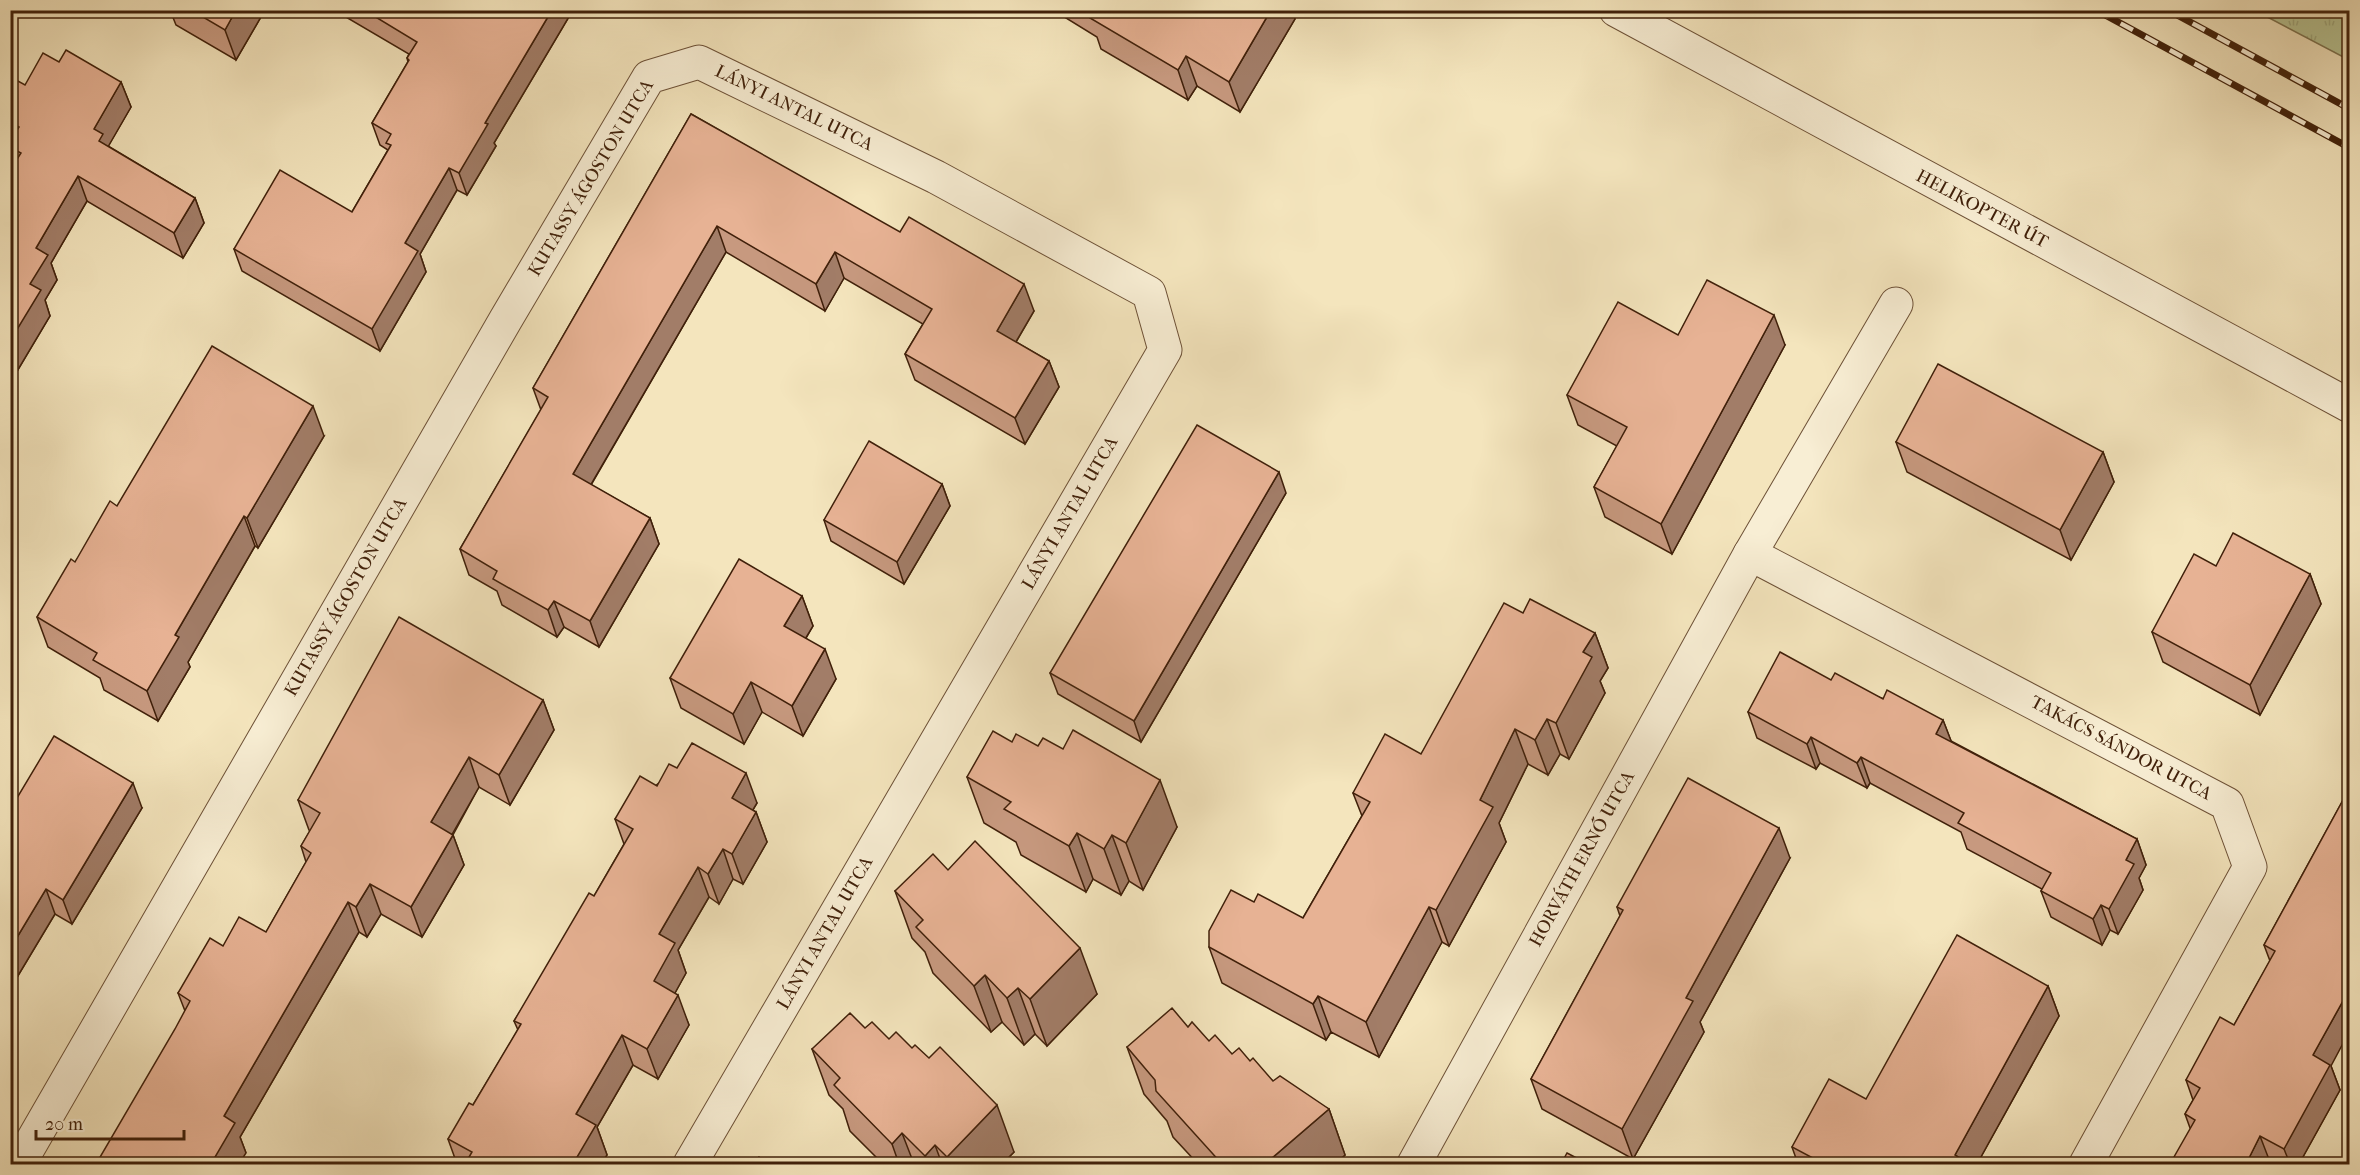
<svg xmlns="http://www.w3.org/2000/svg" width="2360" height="1175" font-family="'IM FELL French Canon',serif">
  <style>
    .grass { fill: url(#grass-tufts); stroke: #7c724f; stroke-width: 1.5 }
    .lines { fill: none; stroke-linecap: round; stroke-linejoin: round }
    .minor-casing { stroke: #6d5137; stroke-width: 35 }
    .minor { stroke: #f8eed4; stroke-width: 33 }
    .rail-casing { stroke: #40200a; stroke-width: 7 }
    .rail { stroke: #f8eed4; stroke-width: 4.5; stroke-dasharray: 14; stroke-linecap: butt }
    .wall { fill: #c7997f; stroke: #40200a; stroke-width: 1.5 }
    .shaded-wall { fill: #a27d68; stroke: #40200a; stroke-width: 1.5 }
    .building { fill: #e7b294; stroke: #40200a; stroke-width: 1.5 }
    .labels { text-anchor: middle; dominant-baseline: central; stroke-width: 6; stroke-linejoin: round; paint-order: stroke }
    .street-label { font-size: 18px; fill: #40200a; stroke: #f8eed4 }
  </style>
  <defs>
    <pattern id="grass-tufts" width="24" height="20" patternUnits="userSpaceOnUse" patternTransform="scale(1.5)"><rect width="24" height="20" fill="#b8c594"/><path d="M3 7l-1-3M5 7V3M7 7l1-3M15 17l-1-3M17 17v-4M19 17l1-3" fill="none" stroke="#9fa97e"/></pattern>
  </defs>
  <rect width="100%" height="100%" fill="#f4e5bd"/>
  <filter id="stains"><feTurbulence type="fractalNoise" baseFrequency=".00333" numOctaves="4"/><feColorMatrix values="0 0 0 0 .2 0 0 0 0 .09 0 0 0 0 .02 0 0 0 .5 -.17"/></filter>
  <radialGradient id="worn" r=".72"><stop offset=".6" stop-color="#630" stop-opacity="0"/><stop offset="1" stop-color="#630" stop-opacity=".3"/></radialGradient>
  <!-- grass -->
  <path class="grass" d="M2256,11H2349V60Z"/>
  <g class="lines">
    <!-- minor casing -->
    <g class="minor-casing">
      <g id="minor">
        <path d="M1616,10L2350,406"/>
        <path d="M1750,554L2227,804L2250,867L2086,1164"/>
        <path d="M19,1164L506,319L649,77L699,62L936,177L1149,293L1165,350L690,1164"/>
        <path d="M1414,1164L1750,554L1896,304"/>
      </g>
    </g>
    <!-- minor -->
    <use href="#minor" class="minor"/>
    <!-- rail casing -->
    <g class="rail-casing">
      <g id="rail">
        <path d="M2096,10L2350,148"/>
        <path d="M2168,10L2350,109"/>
      </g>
    </g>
    <!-- rail -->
    <use href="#rail" class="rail"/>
  </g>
  <!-- wall -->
  <g class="wall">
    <path d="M170,10H265L236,60L176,25Z"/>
    <path d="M338,10H573L494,143L496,146L467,195L457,190L420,254L426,272L380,351L242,271L234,249L352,212L388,150L380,145L372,123L408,62L407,58L409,54L339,13Z"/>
    <path d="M1053,10H1292L1295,19L1240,112L1197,86L1188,100L1101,49L1097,37Z"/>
    <path d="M59,62L121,82L131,107L108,146L195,198L204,223L183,258L87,201L51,263L57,280L45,300L50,316L16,373L10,370V170L15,163L10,151V95Z"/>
    <path d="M691,114L1034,311L1016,342L1049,361L1059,387L1025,444L915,380L905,354L923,324L844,278L825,311L726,252L591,485L650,518L659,544L599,647L564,627L557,637L502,605L497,591L469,575L460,549L541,410L533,388Z"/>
    <path d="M1678,335L1785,345L1672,554L1605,517L1594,487L1617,446L1578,425L1567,395Z"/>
    <path d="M324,436L258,548L255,546L188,662L190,667L158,721L104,690L100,678L48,647L37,617L75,562L117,506Z"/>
    <path d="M1896,442L2103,452L2114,482L2071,560L1907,472Z"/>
    <path d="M942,484L950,506L904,584L831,541L824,520Z"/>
    <path d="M1286,493L1141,742L1058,694L1050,673Z"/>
    <path d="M2216,566L2310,574L2321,604L2260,715L2163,662L2152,632Z"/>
    <path d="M802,596L813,626L806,638L836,679L803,736L762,712L744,744L681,708L670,678Z"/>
    <path d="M1523,613L1595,633L1608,668L1600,681L1605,693L1569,759L1560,754L1548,775L1528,764L1499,823L1506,842L1449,946L1442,942L1379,1057L1331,1032L1326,1040L1222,983L1209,947L1254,902L1303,918L1362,816L1353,793L1421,754Z"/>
    <path d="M1831,680L1943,720L1951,741L2137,839L2146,865L2139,878L2143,890L2118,934L2110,930L2102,945L2051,917L2041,891L2042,889L1967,849L1961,832L1870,783L1867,788L1820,763L1816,769L1757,738L1748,712Z"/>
    <path d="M543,700L554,730L510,805L479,787L453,835L464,865L422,937L381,914L367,937L359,932L240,1137L246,1153L185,1011L178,993L223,946L266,932L306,862L301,846L310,831L309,830L298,800Z"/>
    <path d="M1012,742L1177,827L1143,890L1129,881L1121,895L1093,879L1086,892L1021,855L1016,842L984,823L967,777Z"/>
    <path d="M677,768L757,803L753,810L756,812L767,842L743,884L733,879L719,904L709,897L678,950L686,973L675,993L689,1025L658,1079L633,1065L597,1127L607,1155L601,1164H457L448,1139L473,1105L518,1030L514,1021L594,896L624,844L615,819Z"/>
    <path d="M2349,789L2331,1066L2340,1090L2299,1164H2274L2190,1128L2185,1114L2193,1100L2186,1080L2234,1025L2270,961L2264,945Z"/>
    <path d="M17,798L142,808L72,924L55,914L10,989Z"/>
    <path d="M1790,858L1700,1022L1704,1032L1633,1159L1542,1109L1531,1079L1620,916L1617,907Z"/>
    <path d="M948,870L1097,994L1047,1046L1035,1034L1024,1045L1002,1022L991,1032L933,973L925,952L912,938L895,891Z"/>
    <path d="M2048,986L2059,1016L1977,1164H1798L1792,1147L1866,1099Z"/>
    <path d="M1188,1027L1209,1041L1232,1054L1250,1061L1273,1081L1329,1109L1345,1155L1335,1164H1198L1173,1137L1167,1121L1144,1094L1127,1047Z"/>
    <path d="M865,1028L889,1039L1014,1152L1002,1164H883L850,1131L843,1109L829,1095L812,1049Z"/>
  </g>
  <!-- shaded-wall -->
  <g class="shaded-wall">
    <path d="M236,10H265L236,60L225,30Z"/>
    <path d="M552,10H573L494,143L496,146L467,195L459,173L485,123Z"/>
    <path d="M1271,10H1292L1295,19L1240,112L1229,82Z"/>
    <path d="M1186,56L1197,86L1188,100L1178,70Z"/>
    <path d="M121,82L131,107L108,147V166L94,129Z"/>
    <path d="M449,168L457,190L420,254L426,272L380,351L372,329L405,243Z"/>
    <path d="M78,176L87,201L51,263L57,280L45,300L50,316L16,373L10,358V341L30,284L36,248Z"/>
    <path d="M195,198L204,223L183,258L174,233Z"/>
    <path d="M717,226L726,252L582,500L573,474Z"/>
    <path d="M835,252L844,278L825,311L816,284Z"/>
    <path d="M1024,284L1034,311L1007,357L997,331Z"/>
    <path d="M1774,315L1785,345L1672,554L1661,524Z"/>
    <path d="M1049,361L1059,387L1025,444L1015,418Z"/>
    <path d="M313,406L324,436L258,548L247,518Z"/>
    <path d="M2103,452L2114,482L2071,560L2060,530Z"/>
    <path d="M1279,472L1286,493L1141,742L1134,721Z"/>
    <path d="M942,484L950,506L904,584L897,562Z"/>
    <path d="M244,516L255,546L188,662L190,667L158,721L147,691L175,635Z"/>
    <path d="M650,518L659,544L599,647L590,621Z"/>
    <path d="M2310,574L2321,604L2260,715L2250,685Z"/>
    <path d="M802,596L813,626L795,656L784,626Z"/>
    <path d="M554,601L564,627L557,637L548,610Z"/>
    <path d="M1595,633L1608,668L1600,681L1605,693L1569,759L1556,723L1583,652Z"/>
    <path d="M825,649L836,679L803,736L792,706Z"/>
    <path d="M751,682L762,712L744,744L733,714Z"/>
    <path d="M543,700L554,730L510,805L499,775Z"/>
    <path d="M1547,719L1560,754L1548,775L1535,740Z"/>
    <path d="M1943,720L1953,746L1936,734Z"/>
    <path d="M1515,729L1528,764L1499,823L1506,842L1449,946L1436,910L1480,800Z"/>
    <path d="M1811,737L1820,763L1816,769L1807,744Z"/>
    <path d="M469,757L479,787L442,852L431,822Z"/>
    <path d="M1861,757L1870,783L1867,788L1857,763Z"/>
    <path d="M746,773L757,803L742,828L732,798Z"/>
    <path d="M1160,780L1177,827L1143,890L1126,843Z"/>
    <path d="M133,783L142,808L72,924L63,900Z"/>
    <path d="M756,812L767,842L743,884L732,854Z"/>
    <path d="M1779,828L1790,858L1700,1022L1704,1032L1633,1159L1622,1129L1686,998Z"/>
    <path d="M1077,833L1093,879L1086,892L1069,846Z"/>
    <path d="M453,835L464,865L422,937L411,907Z"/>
    <path d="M1112,835L1129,881L1121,895L1104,849Z"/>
    <path d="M2137,839L2146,865L2139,878L2143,890L2118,934L2109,909L2126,860Z"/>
    <path d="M723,849L733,879L719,904L708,874Z"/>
    <path d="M698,867L709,897L678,950L686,973L665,1011L654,981L659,934Z"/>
    <path d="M370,884L381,914L367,937L356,907Z"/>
    <path d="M46,889L55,914L10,989V949Z"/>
    <path d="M348,902L359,932L240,1137L246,1153L239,1164H211L224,1116Z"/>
    <path d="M2101,905L2110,930L2102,945L2093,919Z"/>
    <path d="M1429,907L1442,942L1379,1057L1366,1022Z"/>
    <path d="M1080,948L1097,994L1047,1046L1030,999Z"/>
    <path d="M985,975L1002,1022L991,1032L974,986Z"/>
    <path d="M2048,986L2059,1016L1977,1164H1958L1955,1155Z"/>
    <path d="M1018,988L1035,1034L1024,1045L1007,998Z"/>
    <path d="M2349,990V1032L2331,1066L2340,1090L2299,1164H2290L2284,1149L2313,1055Z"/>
    <path d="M678,995L689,1025L658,1079L647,1049Z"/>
    <path d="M1318,996L1331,1032L1326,1040L1313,1004Z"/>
    <path d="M622,1035L633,1065L597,1127L607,1155L601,1164H573L576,1114Z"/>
    <path d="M997,1105L1014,1152L1002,1164H950L947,1157Z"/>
    <path d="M1329,1109L1345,1155L1335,1164H1265Z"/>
    <path d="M902,1133L914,1164H899L892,1144Z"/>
    <path d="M2260,1136L2270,1162L2268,1164H2246Z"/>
    <path d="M935,1145L942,1164H928L925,1156Z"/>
  </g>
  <!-- building -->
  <g class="building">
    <path d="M191,10H236L225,30Z"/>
    <path d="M364,10H552L485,123L488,124L459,173L449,168L405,243L418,251L372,329L234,249L280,170L352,212L391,145L386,143L391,134L372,123L409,60L407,58L417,42Z"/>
    <path d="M1091,10H1271L1229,82L1186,56L1178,70L1090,18L1094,12Z"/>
    <path d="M66,50L121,82L94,129L103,134L99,141L195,198L174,233L78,176L36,248L48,255L30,284L41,290L10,341V170L21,153L10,147V142L19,127L10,122V95L18,81L25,85L43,53L59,62Z"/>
    <path d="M691,114L900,232L909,217L1024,284L997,331L1049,361L1015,418L905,354L932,309L835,252L816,284L717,226L573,474L650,518L590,621L554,601L548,610L493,579L497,571L460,549L548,397L533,388Z"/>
    <path d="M1707,280L1774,315L1661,524L1594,487L1627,427L1567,395L1618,302L1678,335Z"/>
    <path d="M212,346L313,406L247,518L244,516L175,635L179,637L147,691L93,660L97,653L37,617L71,559L75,562L110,501L117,506Z"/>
    <path d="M1938,364L2103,452L2060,530L1896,442Z"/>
    <path d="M1197,425L1279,472L1134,721L1050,673Z"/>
    <path d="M869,441L942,484L897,562L824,520Z"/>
    <path d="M2233,533L2310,574L2250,685L2152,632L2194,554L2216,566Z"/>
    <path d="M739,559L802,596L784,626L825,649L792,706L751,682L733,714L670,678Z"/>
    <path d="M1530,599L1595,633L1583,652L1592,657L1556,723L1547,719L1535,740L1515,729L1480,800L1493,807L1436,910L1429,907L1366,1022L1318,996L1313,1004L1209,947V931L1231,890L1254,902L1258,894L1303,918L1370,802L1353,793L1385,734L1421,754L1504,603L1523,613Z"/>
    <path d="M399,617L543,700L499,775L469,757L431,822L453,835L411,907L370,884L356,907L348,902L224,1116L235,1123L211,1164H96L175,1029L190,1001L178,993L210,938L223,946L239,917L266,932L311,853L301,846L320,813L298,800Z"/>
    <path d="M1780,652L1831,680L1835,673L1883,699L1887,690L1943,720L1936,734L2137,839L2126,860L2134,864L2109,909L2101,905L2093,919L2041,891L2051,873L1958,823L1964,813L1861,757L1857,763L1811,737L1807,744L1748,712Z"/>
    <path d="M1073,730L1160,780L1126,843L1112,835L1104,849L1077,833L1069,846L1004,809L1011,802L967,777L993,731L1012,742L1016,734L1038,746L1043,738L1063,749Z"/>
    <path d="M54,736L133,783L63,900L46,889L10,949V794L17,798Z"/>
    <path d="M692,743L746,773L732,798L756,812L732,854L723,849L708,874L698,867L659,934L675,943L654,981L678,995L647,1049L622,1035L576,1114L596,1125L573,1164H465L472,1152L448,1139L469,1103L473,1105L521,1024L514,1021L589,893L594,896L633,829L615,819L640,776L657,786L669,764L677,768Z"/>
    <path d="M1688,778L1779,828L1686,998L1693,1001L1622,1129L1531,1079L1623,910L1617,907Z"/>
    <path d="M2349,789V990L2313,1055L2330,1065L2284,1149L2260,1136L2246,1164H2170L2195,1120L2185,1114L2200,1088L2186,1080L2220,1017L2234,1025L2275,951L2264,945Z"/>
    <path d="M975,841L1080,948L1030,999L1018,988L1007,998L985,975L974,986L916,927L923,920L895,891L933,854L948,870Z"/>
    <path d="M1957,935L2048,986L1955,1155L1970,1164H1824L1792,1147L1829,1079L1866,1099Z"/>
    <path d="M1172,1008L1188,1027L1192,1022L1209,1041L1215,1035L1232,1054L1239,1048L1250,1061L1253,1058L1273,1081L1280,1076L1329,1109L1265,1164H1222L1156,1091L1155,1080L1127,1047Z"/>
    <path d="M850,1013L865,1028L872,1022L889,1039L896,1032L912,1048L915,1045L929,1058L940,1047L997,1105L947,1157L935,1145L925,1156L902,1133L892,1144L834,1085L840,1078L812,1049Z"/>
    <path d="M1567,1153L1588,1164H1561Z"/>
    <path d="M759,1157L767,1164H752Z"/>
  </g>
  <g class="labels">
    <!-- street labels -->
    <g class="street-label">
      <text transform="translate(794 108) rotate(26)">LÁNYI ANTAL UTCA</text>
      <text transform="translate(591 178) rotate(-59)">KUTASSY ÁGOSTON UTCA</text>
      <text transform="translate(1982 209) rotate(28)">HELIKOPTER ÚT</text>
      <text transform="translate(1070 513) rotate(-60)">LÁNYI ANTAL UTCA</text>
      <text transform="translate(346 597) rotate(-60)">KUTASSY ÁGOSTON UTCA</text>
      <text transform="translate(2121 748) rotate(28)">TAKÁCS SÁNDOR UTCA</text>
      <text transform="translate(1582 859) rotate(-61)">HORVÁTH ERNŐ UTCA</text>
      <text transform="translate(825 933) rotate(-60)">LÁNYI ANTAL UTCA</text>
    </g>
  </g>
  <!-- margin -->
  <rect width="2360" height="1175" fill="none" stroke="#f4e5bd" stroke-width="36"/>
  <rect x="12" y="12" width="2336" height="1151" fill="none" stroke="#40200a" stroke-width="3"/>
  <rect x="18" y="18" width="2324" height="1139" fill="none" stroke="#40200a" stroke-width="1.5"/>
  <!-- scale -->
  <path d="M36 1130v9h148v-9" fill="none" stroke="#40200a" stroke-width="3"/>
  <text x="45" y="1130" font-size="18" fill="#40200a" stroke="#f8eed4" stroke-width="4.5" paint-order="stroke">20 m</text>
  <rect width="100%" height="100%" filter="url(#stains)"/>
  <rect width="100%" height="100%" fill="url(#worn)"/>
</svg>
